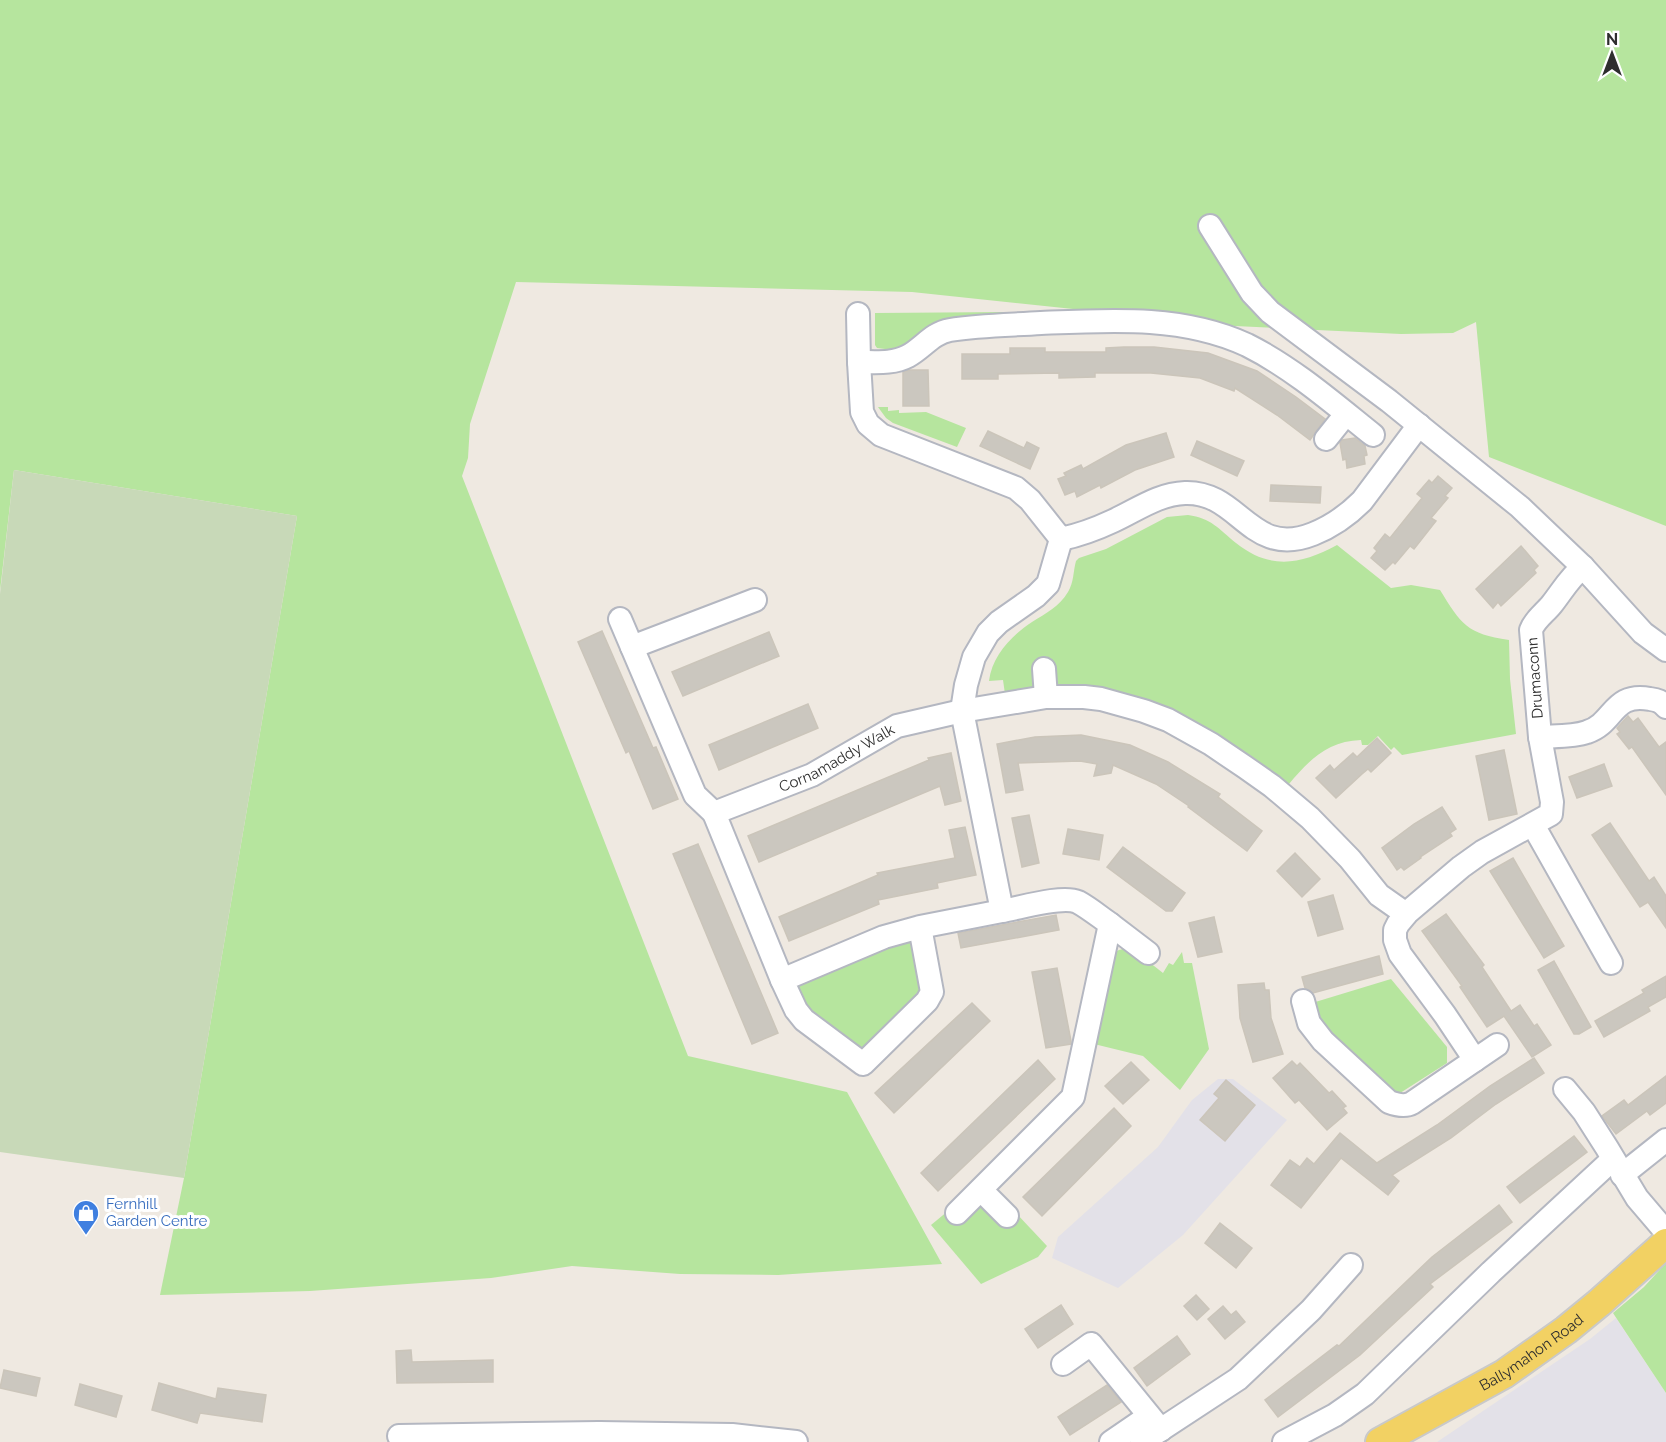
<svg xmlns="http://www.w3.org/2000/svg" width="1666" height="1442" font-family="Raleway,sans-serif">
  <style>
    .industrial { fill: #e3e1e8 }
    .green { fill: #b6e59e }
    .cemetery { fill: #c8d9b8 }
    .building { fill: #cbc7bf; stroke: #cbc5ba; stroke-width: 1.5 }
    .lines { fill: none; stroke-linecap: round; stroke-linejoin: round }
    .minor-casing { stroke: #b4b7c1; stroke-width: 26 }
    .major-casing { stroke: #c9c9c9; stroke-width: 32 }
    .minor { stroke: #fff; stroke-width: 22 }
    .major { stroke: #f2d163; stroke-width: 28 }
    .labels { text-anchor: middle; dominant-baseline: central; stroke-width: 6; stroke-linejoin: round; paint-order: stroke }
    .street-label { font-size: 15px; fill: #2e2e2e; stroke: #fff }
    .shop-label { font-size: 15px; fill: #366cbe; stroke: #fff; text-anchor: start }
  </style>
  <rect width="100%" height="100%" fill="#efe9e1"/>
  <!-- industrial -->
  <g class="industrial">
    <path d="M1218,1079H1233L1287,1120L1183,1235L1118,1288L1052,1258L1058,1237L1158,1147L1192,1100Z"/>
    <path d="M1616,1318L1666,1393V1442H1437L1590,1339Z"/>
  </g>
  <!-- green -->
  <g class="green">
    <path d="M0,0H1666V526L1489,457L1476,322L1453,333L1401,334L1235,326L912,292L516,282L470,424L468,458L462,476L688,1056L847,1092L942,1264L778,1275L680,1274L572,1266L491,1278L310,1291L160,1295L184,1178L297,516L14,470L0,591Z"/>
    <path d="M1008,312V317L915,342L886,354L885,349L877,348L875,345V313Z"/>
    <path d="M878,407H888V411L899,410V413L926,412L966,428L957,447L893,423L886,418Z"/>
    <path d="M1188,515C1211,518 1219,529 1236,543C1270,570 1300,565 1337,545L1391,588L1411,585L1440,590C1461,624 1467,634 1509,640L1510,679L1516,734L1402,755L1394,747L1391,750L1378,736L1368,745H1362L1361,740C1328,741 1309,760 1289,784L1250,755L1247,759L1059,686L1054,682L1005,694L1003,680L989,681C992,656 1012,635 1032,622C1046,613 1059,607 1068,592C1074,582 1073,572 1076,561L1079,558L1106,549L1167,517Z"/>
    <path d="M912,939L925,987L865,1051L806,1013L796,985L801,979Z"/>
    <path d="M1127,948L1135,951L1163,973L1169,963L1173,965L1182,952L1184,963H1192L1209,1049L1180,1090L1143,1056L1094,1044L1113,953L1119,950Z"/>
    <path d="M1391,979L1447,1047V1063L1397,1095L1317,1023L1312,1003Z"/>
    <path d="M980,1205L1014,1211L1047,1246L1038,1257L981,1284L931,1225L948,1211Z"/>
    <path d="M1666,1263V1393L1613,1313L1644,1287Z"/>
  </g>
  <!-- cemetery -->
  <path class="cemetery" d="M14,470L297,516L184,1178L0,1152V594Z"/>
  <!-- building -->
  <g class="building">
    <path d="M1124,347H1154L1208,353L1257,371L1296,397L1325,419L1310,440L1277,415L1235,388L1234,391L1200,378L1151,373H1095V377L1059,378V373L998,374V379H962V354H1010V348H1045V352H1106V348Z"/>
    <path d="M909,370H928L929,406H903V372Z"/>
    <path d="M988,431L1024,448L1027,442L1039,448L1030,469L980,446Z"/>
    <path d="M1166,433L1174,457L1135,470L1101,488L1100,485L1077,497L1075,491L1065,495L1058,479L1066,476L1064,473L1081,465L1083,469L1126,445Z"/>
    <path d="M1355,438L1365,446L1367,455L1364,456L1365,464L1347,468L1346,459L1343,460L1340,443L1342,440Z"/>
    <path d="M1197,441L1244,461L1237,476L1191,455Z"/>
    <path d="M1438,476L1452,488L1445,496L1448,498L1431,518L1436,521L1414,549L1410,546L1395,564L1393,562L1385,570L1371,558L1377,551L1374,548L1385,534L1390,538L1422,498L1417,494L1429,480L1432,483Z"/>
    <path d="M1271,485L1321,487L1320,503L1270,501Z"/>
    <path d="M1521,546L1538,566L1534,570L1536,573L1501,606L1498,602L1493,608L1476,589Z"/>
    <path d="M602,631L653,748L656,747L678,799L653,809L629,751L626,753L578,642Z"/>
    <path d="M769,632L779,656L683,696L672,672Z"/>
    <path d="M808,704L818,728L719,770L709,745Z"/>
    <path d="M1628,716L1633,722L1638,718L1659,747L1666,742V795L1632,747L1629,749L1617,734L1620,732L1617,728Z"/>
    <path d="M1081,735L1130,745L1168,762L1220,794L1218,797L1262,831L1247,851L1188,807L1189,806L1156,784L1113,765L1111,773L1094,776L1097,764L1080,761L1018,763L1023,790L1006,793L997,744L1035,737Z"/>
    <path d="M1377,738L1391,753L1371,772L1368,769L1362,774L1336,798L1316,778L1330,765L1334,770L1353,753L1357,757Z"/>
    <path d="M1504,750L1517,814L1489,820L1476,756Z"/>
    <path d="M951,753L961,801L945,805L940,786L759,862L748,836L929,760L928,758Z"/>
    <path d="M1604,764L1612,786L1577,798L1569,777Z"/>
    <path d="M1442,807L1456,829L1450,833L1452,836L1420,857L1421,858L1404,870L1401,867L1397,870L1382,848L1414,824Z"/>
    <path d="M1029,815L1039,863L1022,867L1012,818Z"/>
    <path d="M1610,823L1649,881L1654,877L1666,896V928L1648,902L1640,907L1592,835Z"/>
    <path d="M965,827L976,875L937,883L938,888L878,900L879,904L789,941L779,917L878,875L877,873L955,858L949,830Z"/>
    <path d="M1068,829L1103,835L1099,860L1063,854Z"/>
    <path d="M698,844L778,1033L752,1044L673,854Z"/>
    <path d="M1123,847L1185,893L1172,911H1166L1107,867Z"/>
    <path d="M1295,853L1320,879L1302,897L1277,871Z"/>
    <path d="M1513,858L1564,946L1544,958L1490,871Z"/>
    <path d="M1333,895L1343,929L1318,936L1308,902Z"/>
    <path d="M1446,914L1484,965L1482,967L1511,1011L1520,1005L1534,1026L1537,1024L1551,1045L1532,1057L1504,1016L1487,1027L1460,987L1462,986L1422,931Z"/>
    <path d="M1056,915L1059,930L961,948L958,933Z"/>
    <path d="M1214,917L1222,952L1198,957L1189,923Z"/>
    <path d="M1379,956L1383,974L1313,993L1305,988L1302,977Z"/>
    <path d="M1554,961L1591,1027L1579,1034H1574L1538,970Z"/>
    <path d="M1057,968L1071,1041V1044L1046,1048L1032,972Z"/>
    <path d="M1666,976V997L1648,1007L1650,1011L1604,1037L1595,1021L1644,993L1642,990Z"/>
    <path d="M1264,983L1265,990H1269L1271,1018L1283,1054L1253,1062L1240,1018L1238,985Z"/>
    <path d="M972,1003L990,1021L894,1113L875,1093Z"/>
    <path d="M1534,1058L1544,1073L1496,1104L1451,1138L1392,1175L1399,1181L1388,1195L1341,1158L1301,1208L1271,1185L1290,1160L1300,1167L1307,1158L1314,1164L1340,1133L1377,1163L1437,1125L1490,1086Z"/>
    <path d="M1038,1060L1055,1079L938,1191L921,1173Z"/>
    <path d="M1292,1061L1297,1066L1300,1063L1329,1093L1332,1091L1346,1106L1343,1108L1347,1113L1327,1130L1299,1100L1295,1103L1273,1078Z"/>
    <path d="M1131,1062L1149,1080L1123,1104L1105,1086Z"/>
    <path d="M1666,1076V1103L1650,1115L1647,1111L1616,1134L1602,1116L1624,1100L1628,1105Z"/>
    <path d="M1226,1080L1255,1105L1225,1141L1200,1120L1219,1098L1214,1094Z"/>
    <path d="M1114,1108L1131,1126L1042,1216L1023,1197Z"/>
    <path d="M1574,1136L1587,1152L1520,1203L1507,1187Z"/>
    <path d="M1499,1205L1512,1222L1430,1284L1433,1287L1360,1355L1278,1417L1265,1400L1337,1345L1339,1346L1432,1257Z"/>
    <path d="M1220,1223L1252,1248L1236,1268L1205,1243Z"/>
    <path d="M1196,1295L1209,1309L1197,1320L1184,1306Z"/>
    <path d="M1061,1305L1073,1324L1038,1348L1025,1329Z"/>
    <path d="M1223,1306L1231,1315L1236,1311L1245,1322L1225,1339L1208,1319Z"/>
    <path d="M1177,1336L1190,1354L1147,1386L1134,1368Z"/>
    <path d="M411,1350L412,1362L493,1360V1382L397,1383L396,1351Z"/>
    <path d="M4,1370L40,1378L36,1396L0,1388Z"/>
    <path d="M159,1383L216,1399L218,1388L266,1395L262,1422L200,1413L197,1423L152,1410Z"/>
    <path d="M80,1384L122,1396L116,1417L75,1405Z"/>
    <path d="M1107,1385L1121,1402L1070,1435L1058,1417Z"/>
  </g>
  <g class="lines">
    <!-- minor casing -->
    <g class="minor-casing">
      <g id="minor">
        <path d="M1210,226L1252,293L1270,312L1389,401L1520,507L1583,567L1643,633L1666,650"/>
        <path d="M858,314L859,362"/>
        <path d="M1373,435C1333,403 1293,368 1247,345C1183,315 1109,320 1041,323C1011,325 980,325 950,330C932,333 923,348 908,356C893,364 876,362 859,362L862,412L868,424L881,435L1016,488L1030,500L1061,539C1080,535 1096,529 1113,521C1137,510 1158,494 1185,493C1240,491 1250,559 1313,534C1333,526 1347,516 1362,501L1419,425"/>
        <path d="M1326,439L1346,414"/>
        <path d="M620,619L695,795L714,813"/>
        <path d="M632,647L755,600"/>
        <path d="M1044,669L1046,697"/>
        <path d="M1540,737C1554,736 1573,737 1587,732C1615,723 1612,692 1650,699C1657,700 1661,701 1666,707"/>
        <path d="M1533,825L1611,963"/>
        <path d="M1110,924L1148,953"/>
        <path d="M920,927L884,937L782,980L796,1010L804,1020L863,1064L927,1001L932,992L920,927L1002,911"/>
        <path id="s1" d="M782,980L714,813L812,775L897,726L962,711L1046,697H1084L1101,699L1144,711L1168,720L1211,744L1245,767L1272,786L1310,818L1350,859L1379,895L1406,914"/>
        <path d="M1303,1001L1309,1023L1323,1041L1389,1102C1397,1105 1405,1107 1412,1103L1475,1060L1445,1015L1400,954L1395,940V930L1398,924L1408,912L1461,867L1482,852L1551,814L1552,802L1540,737L1531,630C1535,619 1545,613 1552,604C1563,590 1570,577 1583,567"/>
        <path d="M1475,1060L1497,1045"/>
        <path d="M1565,1089L1584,1112L1607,1148L1637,1198L1666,1232"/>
        <path d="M1622,1175L1666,1140"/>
        <path d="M981,1190L1007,1216"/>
        <path d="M957,1213L1073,1097L1110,924C1100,917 1089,908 1078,902C1062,895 1020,908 1002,911L962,711L966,685L974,657L988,633L999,622L1036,596L1048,584L1061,539"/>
        <path d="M1063,1364L1091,1344L1161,1430"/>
        <path d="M399,1436L599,1433"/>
        <path d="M604,1442L599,1433L732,1435L796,1442"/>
        <path d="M1111,1442L1149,1416"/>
        <path d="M1142,1442L1238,1379L1311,1310L1351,1265"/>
        <path d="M1284,1442L1335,1415L1365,1394L1491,1272L1613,1159"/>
      </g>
    </g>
    <!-- major casing -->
    <g class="major-casing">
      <g id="major">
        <path id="s2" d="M1380,1442L1504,1374L1566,1330L1599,1303L1666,1243"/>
      </g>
    </g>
    <!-- minor -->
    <use href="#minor" class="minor"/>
    <!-- major -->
    <use href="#major" class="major"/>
  </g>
  <!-- icons -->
  <defs>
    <g id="shop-pin" transform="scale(1.35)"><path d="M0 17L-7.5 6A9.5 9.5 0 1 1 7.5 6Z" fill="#3f7fe0" stroke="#fff"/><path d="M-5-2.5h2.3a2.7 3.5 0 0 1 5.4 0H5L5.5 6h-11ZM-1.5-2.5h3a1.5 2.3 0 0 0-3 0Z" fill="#fff"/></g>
  </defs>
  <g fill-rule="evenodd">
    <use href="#shop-pin" x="86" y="1213"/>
  </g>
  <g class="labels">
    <!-- street labels -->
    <g class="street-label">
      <text transform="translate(1535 678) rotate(-94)">Drumaconn</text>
      <text stroke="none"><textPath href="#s1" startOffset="315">Cornamaddy Walk</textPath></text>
      <text stroke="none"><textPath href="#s2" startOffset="176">Ballymahon Road</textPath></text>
    </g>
    <!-- shop labels -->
    <g class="shop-label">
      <text x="106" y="1204">Fernhill<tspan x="106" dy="17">Garden Centre</tspan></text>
    </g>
  </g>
  <!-- north arrow -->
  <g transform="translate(1612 54)" stroke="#ffffff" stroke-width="4.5" paint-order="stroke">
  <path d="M0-4.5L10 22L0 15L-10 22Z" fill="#2e2e2e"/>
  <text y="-9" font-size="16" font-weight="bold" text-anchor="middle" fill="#2e2e2e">N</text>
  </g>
</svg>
